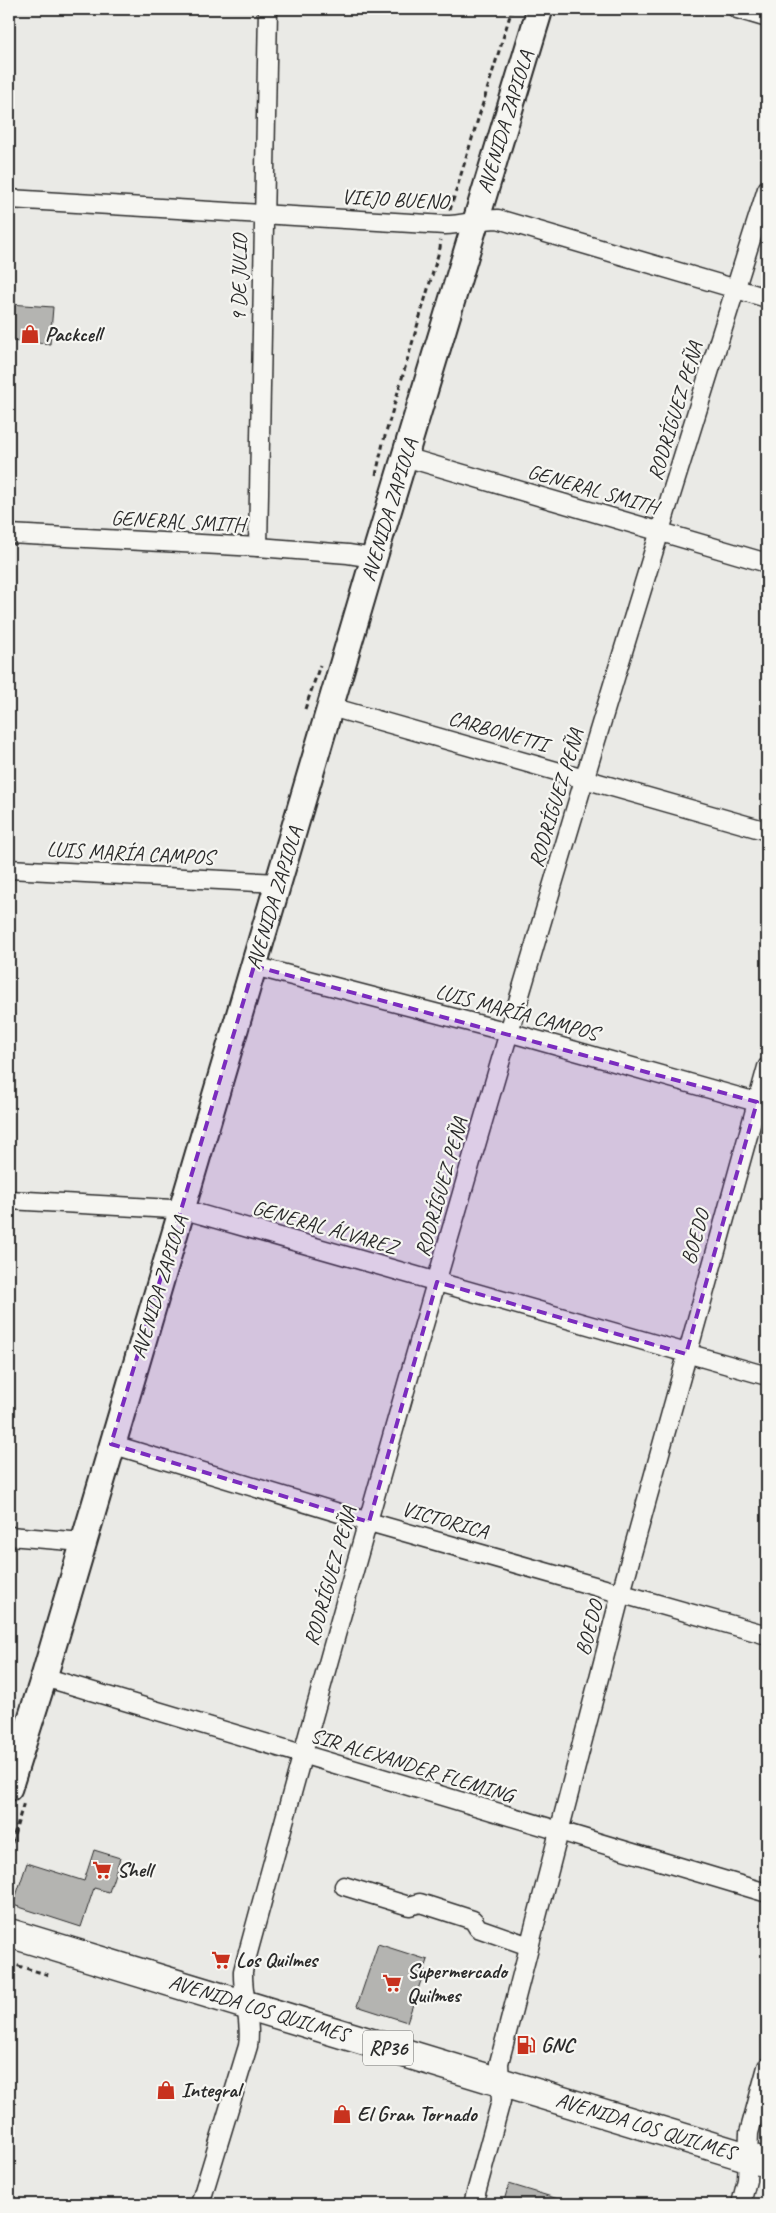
<svg xmlns="http://www.w3.org/2000/svg" width="776" height="2213" font-family="Caveat,sans-serif">
  <style>
    .building { fill: #b4b4b1; stroke: #2b2b2b }
    .lines { fill: none; stroke-linecap: round; stroke-linejoin: round }
    .street-casing { stroke: #2b2b2b; stroke-width: 21 }
    .secondary-casing { stroke: #2b2b2b; stroke-width: 29 }
    .primary-casing { stroke: #2b2b2b; stroke-width: 31 }
    .path { stroke: #2b2b2b; stroke-width: 3; stroke-dasharray: 5 4; stroke-linecap: butt }
    .street { stroke: #f6f6f2; stroke-width: 18 }
    .secondary { stroke: #f6f6f2; stroke-width: 25 }
    .primary { stroke: #f6f6f2; stroke-width: 28 }
    .marked { fill: #7b2cbf; fill-opacity: 0.2; stroke: #7b2cbf; stroke-width: 4; stroke-dasharray: 10 6; stroke-linejoin: round }
    .labels { text-anchor: middle; dominant-baseline: central; stroke-width: 4.5; stroke-linejoin: round; paint-order: stroke }
    .shield { fill: #f6f6f2; stroke: #686867; stroke-width: 1 }
    .shield-label { font-size: 20px; font-weight: bold; fill: #2b2b2b }
    .street-label { font-size: 21px; fill: #2b2b2b; stroke: #f6f6f2 }
    .poi-label { font-size: 21px; font-weight: bold; fill: #2b2b2b; stroke: #f6f6f2; text-anchor: start }
  </style>
  <rect width="100%" height="100%" fill="#eaeae6"/>
  <filter id="ink" filterUnits="userSpaceOnUse"><feTurbulence type="fractalNoise" baseFrequency=".02" numOctaves="2"/><feDisplacementMap in="SourceGraphic" scale="10" xChannelSelector="R" yChannelSelector="G"/><feConvolveMatrix kernelMatrix="1 2 1 2 8 2 1 2 1" color-interpolation-filters="sRGB"/></filter>
  <g filter="url(#ink)">
    <!-- building -->
    <g class="building">
      <path d="M9,304L53,307L50,344L9,341Z"/>
      <path d="M94,1850L120,1858L109,1892L94,1888L81,1927L13,1905L27,1863L84,1881Z"/>
      <path d="M378,1944L428,1960L407,2022L357,2006Z"/>
      <path d="M509,2184L565,2201V2204H503Z"/>
    </g>
    <g class="lines">
      <!-- street casing -->
      <g class="street-casing">
        <g id="street">
          <path d="M737,9L767,18"/>
          <path d="M9,199L445,225C463,225 480,219 498,219L767,298"/>
          <path d="M405,457L767,563"/>
          <path d="M9,534L258,547L348,554L374,558"/>
          <path d="M258,547L268,9"/>
          <path d="M331,707L767,831"/>
          <path d="M9,869L279,883"/>
          <path d="M254,966L508,1032L767,1105"/>
          <path d="M9,1200L172,1209L192,1212L767,1376"/>
          <path d="M111,1444L369,1522L767,1635"/>
          <path d="M9,1536L83,1542"/>
          <path d="M44,1677L767,1893"/>
          <path d="M344,1886L409,1906L420,1903L473,1920L478,1928L529,1946"/>
          <path d="M200,2204L248,2046C252,2021 242,1997 243,1971C406,1374 579,779 767,189"/>
          <path d="M473,2204L501,2101L499,2063L621,1593L767,1067"/>
          <path d="M741,2204L747,2180L749,2133L767,2067"/>
        </g>
      </g>
      <!-- secondary casing -->
      <g class="secondary-casing">
        <path id="secondary" d="M9,1788L44,1677L374,558L540,9"/>
      </g>
      <!-- primary casing -->
      <g class="primary-casing">
        <path id="primary" d="M9,1933L767,2163"/>
      </g>
      <!-- path -->
      <g class="path">
        <path d="M450,210L512,9"/>
        <path d="M376,475L383,443L440,248L441,240"/>
        <path d="M305,709L320,665"/>
        <path d="M9,1852L24,1802"/>
        <path d="M9,1965L12,1964L52,1976"/>
      </g>
      <!-- street -->
      <use href="#street" class="street"/>
      <!-- secondary -->
      <use href="#secondary" class="secondary"/>
      <!-- primary -->
      <use href="#primary" class="primary"/>
    </g>
  </g>
  <!-- marked area -->
  <path class="marked" d="M254,966L757,1102L686,1354L437,1282L369,1522L111,1444Z"/>
  <!-- icons -->
  <defs>
    <g id="shop-bare" transform="scale(1.5)"><path d="M-5-2.5h2.3a2.7 3.5 0 0 1 5.4 0H5L5.5 6h-11ZM-1.5-2.5h3a1.5 2.3 0 0 0-3 0Z" fill="#c8321e" stroke="#f6f6f2" stroke-width="2.5" paint-order="stroke"/></g>
    <g id="supermarket-bare" transform="scale(1.5)"><path d="M-6-5.5h2.5l.6 2H6L4.5 2H-2.5L-4.4-4H-6ZM-1.5 3.2a1.3 1.3 0 1 0 .1 0ZM3 3.2a1.3 1.3 0 1 0 .1 0Z" fill="#c8321e" stroke="#f6f6f2" stroke-width="2.5" paint-order="stroke"/></g>
    <g id="fuel-bare" transform="scale(1.5)"><path d="M-5.5-6h7V0h2V4h1.3V-2.5L3-4.5l.8-.8L6-3V5H2.5V1h-1V6h-7ZM-4.2-4.7v3.2H.2V-4.7Z" fill="#c8321e" stroke="#f6f6f2" stroke-width="2.5" paint-order="stroke"/></g>
  </defs>
  <g fill-rule="evenodd">
    <use href="#shop-bare" x="30" y="334"/>
    <use href="#supermarket-bare" x="102" y="1870"/>
    <use href="#supermarket-bare" x="221" y="1960"/>
    <use href="#supermarket-bare" x="392" y="1983"/>
    <use href="#fuel-bare" x="526" y="2045"/>
    <use href="#shop-bare" x="166" y="2090"/>
    <use href="#shop-bare" x="342" y="2114"/>
  </g>
  <g class="labels">
    <!-- shield labels -->
    <rect class="shield" x="363" y="2030.5" width="50" height="35" rx="4"/>
    <g class="shield-label">
      <text x="388" y="2048">RP36</text>
    </g>
    <!-- street labels -->
    <g class="street-label">
      <text transform="translate(505 122) rotate(-73)">AVENIDA ZAPIOLA</text>
      <text transform="translate(395 199) rotate(3)">VIEJO BUENO</text>
      <text transform="translate(239 278) rotate(-89)">9 DE JULIO</text>
      <text transform="translate(675 411) rotate(-73)">RODRÍGUEZ PEÑA</text>
      <text transform="translate(593 489) rotate(16)">GENERAL SMITH</text>
      <text transform="translate(389 510) rotate(-73)">AVENIDA ZAPIOLA</text>
      <text transform="translate(178 521) rotate(3)">GENERAL SMITH</text>
      <text transform="translate(498 731) rotate(16)">CARBONETTI</text>
      <text transform="translate(556 798) rotate(-73)">RODRÍGUEZ PEÑA</text>
      <text transform="translate(130 853) rotate(3)">LUIS MARÍA CAMPOS</text>
      <text transform="translate(274 898) rotate(-73)">AVENIDA ZAPIOLA</text>
      <text transform="translate(517 1012) rotate(15)">LUIS MARÍA CAMPOS</text>
      <text transform="translate(441 1187) rotate(-74)">RODRÍGUEZ PEÑA</text>
      <text transform="translate(325 1227) rotate(16)">GENERAL ÁLVAREZ</text>
      <text transform="translate(695 1237) rotate(-74)">BOEDO</text>
      <text transform="translate(159 1287) rotate(-73)">AVENIDA ZAPIOLA</text>
      <text transform="translate(445 1520) rotate(16)">VICTORICA</text>
      <text transform="translate(330 1576) rotate(-74)">RODRÍGUEZ PEÑA</text>
      <text transform="translate(589 1628) rotate(-75)">BOEDO</text>
      <text transform="translate(412 1765) rotate(17)">SIR ALEXANDER FLEMING</text>
      <text transform="translate(259 2008) rotate(17)">AVENIDA LOS QUILMES</text>
      <text transform="translate(646 2126) rotate(17)">AVENIDA LOS QUILMES</text>
    </g>
    <!-- poi labels -->
    <g class="poi-label">
      <text x="45" y="334">Packcell</text>
      <text x="117" y="1870">Shell</text>
      <text x="236" y="1960">Los Quilmes</text>
      <text x="407" y="1971">Supermercado<tspan x="407" dy="24">Quilmes</tspan></text>
      <text x="541" y="2045">GNC</text>
      <text x="181" y="2090">Integral</text>
      <text x="357" y="2114">El Gran Tornado</text>
    </g>
  </g>
  <!-- margin -->
  <rect width="776" height="2213" fill="none" stroke="#f6f6f2" stroke-width="30"/>
  <rect x="15" y="15" width="746" height="2183" fill="none" stroke="#2b2b2b" stroke-width="2" filter="url(#ink)"/>
</svg>
